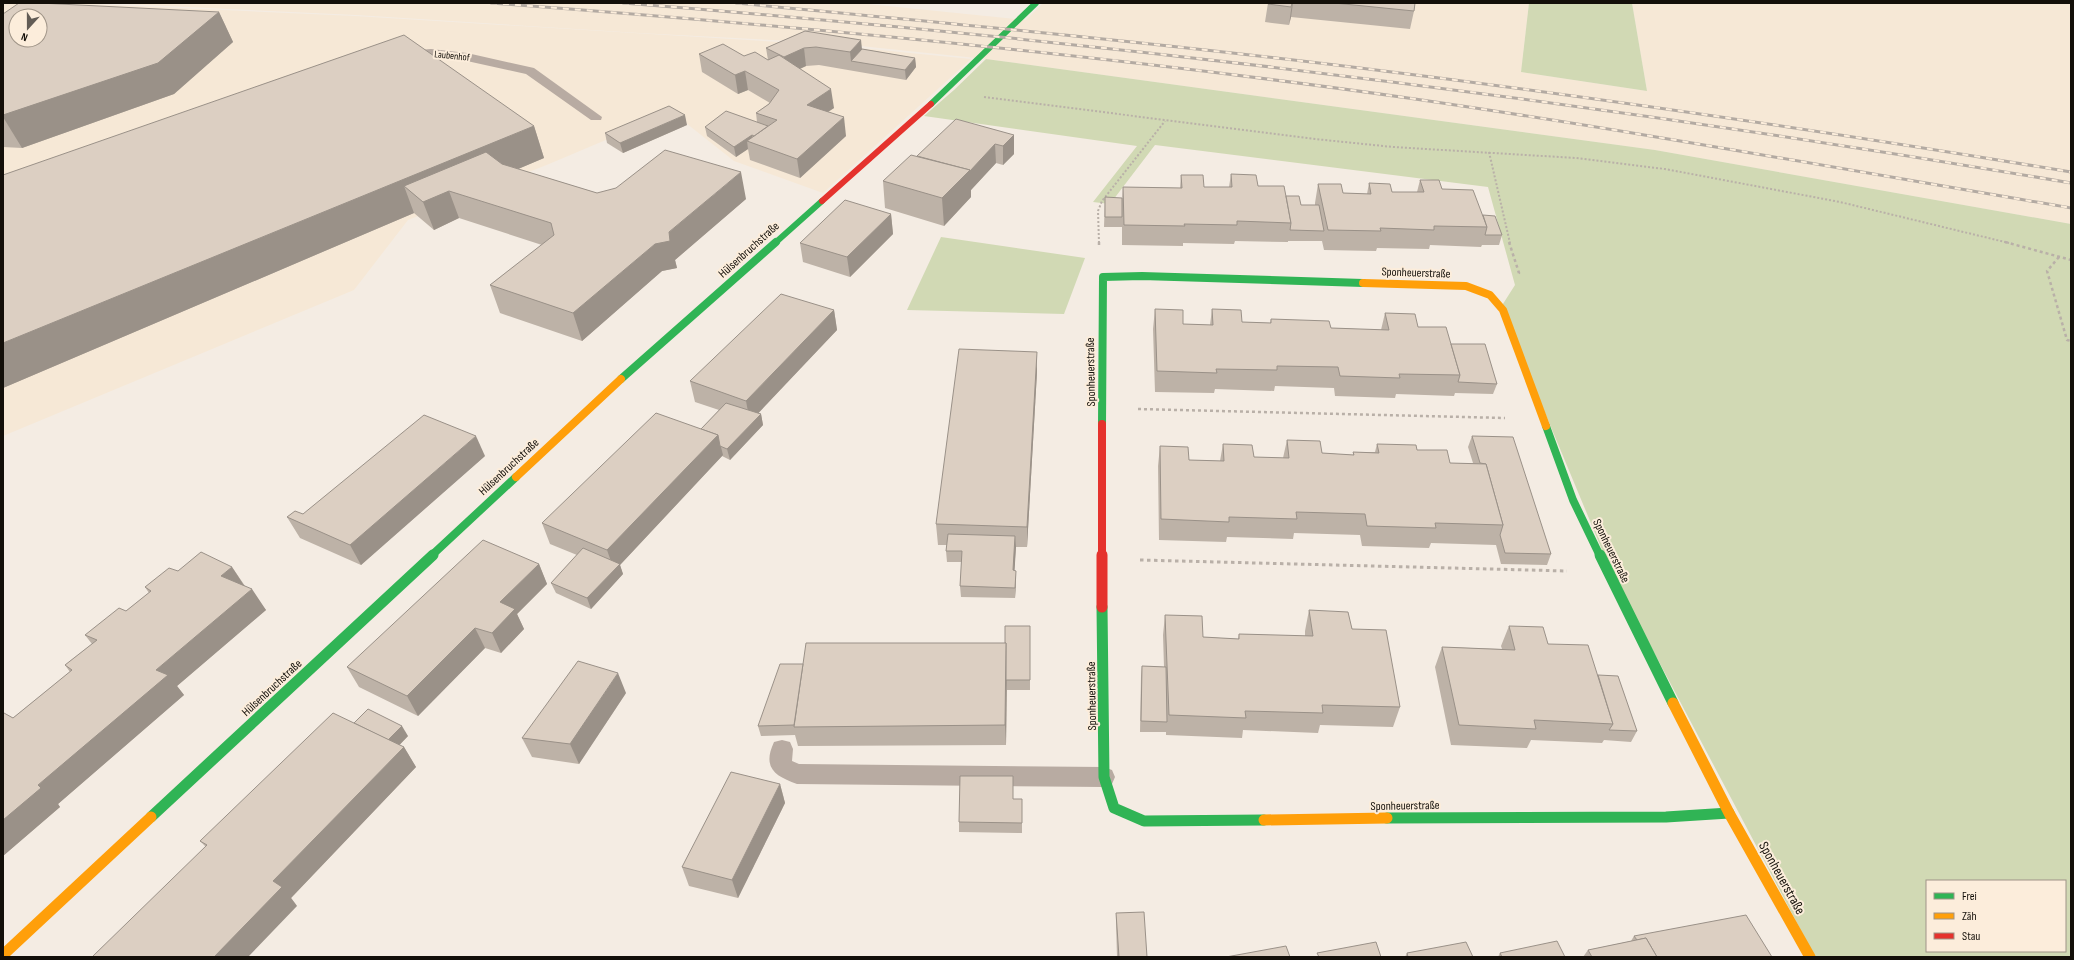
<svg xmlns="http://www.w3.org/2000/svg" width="2074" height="960" font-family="'Sofia Sans Condensed',sans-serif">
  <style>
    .built { fill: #f6e8d6; fill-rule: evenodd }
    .green { fill: #d1d9b4; fill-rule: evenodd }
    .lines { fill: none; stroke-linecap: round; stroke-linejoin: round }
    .path-far2 { stroke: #b9b0a8; stroke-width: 2; stroke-dasharray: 2 2; stroke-linecap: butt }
    .path-far1 { stroke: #b9b0a8; stroke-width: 2.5; stroke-dasharray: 3 3; stroke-linecap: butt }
    .path { stroke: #b9b0a8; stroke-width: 3; stroke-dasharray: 3.5 3.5; stroke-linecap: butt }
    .lane { fill: #b8aba2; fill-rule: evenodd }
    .fast-far2 { stroke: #30b455; stroke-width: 6 }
    .fast-far1 { stroke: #30b455; stroke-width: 8 }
    .fast { stroke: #30b455; stroke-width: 11 }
    .slow-far1 { stroke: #ff9f0a; stroke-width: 8 }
    .slow { stroke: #ff9f0a; stroke-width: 11 }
    .jam-far2 { stroke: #e5322d; stroke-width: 6 }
    .jam-far1 { stroke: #e5322d; stroke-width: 8 }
    .jam { stroke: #e5322d; stroke-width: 11 }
    .rail-casing { stroke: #b3aaa2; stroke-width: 3 }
    .rail { stroke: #fceddb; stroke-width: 2; stroke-dasharray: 6; stroke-linecap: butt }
    .wall { fill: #bdb2a7 }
    .shaded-wall { fill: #9a9188 }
    .building { fill: #dccfc2; stroke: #9a9188; fill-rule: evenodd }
    .labels { text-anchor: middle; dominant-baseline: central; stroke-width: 4; stroke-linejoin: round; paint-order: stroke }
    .far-street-label { font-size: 10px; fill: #130f09; stroke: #fceddb }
    .street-label { font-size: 12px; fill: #130f09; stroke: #fceddb }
    .near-street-label { font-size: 14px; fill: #130f09; stroke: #fceddb }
  </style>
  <rect width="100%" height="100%" fill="#f4ece3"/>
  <!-- built -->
  <g class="built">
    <path d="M3,3H68L355,16L829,45L971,59L823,193L734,161L672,112L549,164L408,220L354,290L3,436ZM16,16H40V40H16Z"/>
    <path d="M104,3H858L1026,20L1043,3H1529L1521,72L1647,91L1632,3H2071V224L1655,150L986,59L831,43L639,33L356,15Z"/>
  </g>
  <!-- green -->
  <g class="green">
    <path d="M1529,3H1632L1647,91L1521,72Z"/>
    <path d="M986,59L1655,150L2071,224V957H1815L1610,569L1501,307L1515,285L1488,187L1155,145L1110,204L1093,202L1137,146L924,116L954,90ZM1927,881H2065V951H1927Z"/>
    <path d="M941,237L1085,258L1064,314L907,310Z"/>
  </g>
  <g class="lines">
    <!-- path-far2 -->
    <g class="path-far2">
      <path d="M984,97L1315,139L1393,147L1576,158L1665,169L1840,202L2009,243"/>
      <path d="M1489,152L1510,243"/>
      <path d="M1099,243L1098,211L1102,201L1165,121"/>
    </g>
    <!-- path-far1 -->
    <g class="path-far1">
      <path d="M1099,242V247"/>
      <path d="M1509,242L1519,273L1517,275"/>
      <path d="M2005,242L2071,260"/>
      <path d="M2059,257L2047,271L2067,340L2071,341"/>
      <path d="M1138,409L1505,418"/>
    </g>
    <!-- path -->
    <path class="path" d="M1140,560L1567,571"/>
    <!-- lane -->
    <g class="lane">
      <path d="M431,49L467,53L534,68L602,117L601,120H591L526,74L467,61L431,57L407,59L401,55L407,51Z"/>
      <path d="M782,740L790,742L793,749L792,761L799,764L1104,767L1112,770L1115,777L1112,784L1104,787L797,784C775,776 762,768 774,742Z"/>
    </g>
    <!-- fast-far2 -->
    <g class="fast-far2">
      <path d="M931,104L1036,3"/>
      <path d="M775,243L822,201"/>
    </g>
    <!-- fast-far1 -->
    <g class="fast-far1">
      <path d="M621,379L776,242"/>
      <path d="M1102,424L1103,277L1142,276L1363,283"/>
      <path d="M1546,426L1573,500L1600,556"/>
      <path d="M431,556L516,477"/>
    </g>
    <!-- fast -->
    <g class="fast">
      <path d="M1600,555L1673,703"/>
      <path d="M1102,607L1104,777L1114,808L1144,821L1264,820"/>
      <path d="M151,817L433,555"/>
      <path d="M1387,818L1666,817L1729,813"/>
    </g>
    <!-- slow-far1 -->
    <g class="slow-far1">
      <path d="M1363,283L1466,286L1490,295L1503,310L1546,426"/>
      <path d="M516,477L621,379"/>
    </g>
    <!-- slow -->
    <g class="slow">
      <path d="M1673,703L1729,813L1810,957"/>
      <path d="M1264,820L1387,818"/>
      <path d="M3,955L151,817"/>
    </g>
    <!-- jam-far2 -->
    <path class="jam-far2" d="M822,201L931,104"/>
    <!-- jam-far1 -->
    <path class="jam-far1" d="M1102,424V556"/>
    <!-- jam -->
    <path class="jam" d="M1102,555V607"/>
    <!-- rail casing -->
    <g class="rail-casing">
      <g id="rail">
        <path d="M491,3C800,26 1108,55 1415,99C1634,131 1853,171 2071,208"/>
        <path d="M623,3C1108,41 1591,101 2071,183"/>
        <path d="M736,3C947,23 1158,43 1368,69C1603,98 1837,133 2071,172"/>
      </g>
    </g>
    <!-- rail -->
    <use href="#rail" class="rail"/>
  </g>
  <!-- wall -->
  <g class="wall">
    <path d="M1268,3H1415L1414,11L1410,29L1291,17L1289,25L1265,22Z"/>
    <path d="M219,12L233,42L174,94L22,148L3,147V14Z"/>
    <path d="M805,31L862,49L915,58L916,67L906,80L819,65L806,66L800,69L834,108L828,112L846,136L800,178L750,160L748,149L736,157L707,136L705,127L757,122L756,113L770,103L748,90L738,94L702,72L699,54L744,56L768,60L766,48Z"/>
    <path d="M687,125L623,153L607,143L605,133Z"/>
    <path d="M534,126L544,158L518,169L597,193L746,199L675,260L677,268L662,271L582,341L500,313L490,285L542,245L459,218L434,230L414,213L3,388V175Z"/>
    <path d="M1014,135V154L1003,165L996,163L971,190V197L944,226L885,208L883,181L917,156Z"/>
    <path d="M1231,174L1258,186L1286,196L1301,205H1315V203L1318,184L1343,193L1367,194L1369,183L1392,192H1417L1420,180L1442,189L1483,215L1502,235L1499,245H1482L1481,247L1430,245L1429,249L1377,248L1376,251L1324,250L1322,241H1288V242L1235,241L1234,244L1183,243V246L1122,245V222V227H1104L1105,197L1122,200L1123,187L1180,188L1181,175L1204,187H1229Z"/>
    <path d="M891,214L893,234L850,277L803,262L800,243Z"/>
    <path d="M1155,309L1183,324L1210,325L1212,309L1242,322L1270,323L1271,319L1331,328L1381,330L1385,313L1418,327L1451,344L1497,384L1493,394L1455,393L1454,396L1396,394L1395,398L1335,396L1334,388L1275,386L1274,391L1215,389L1214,393L1155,392L1153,329Z"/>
    <path d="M834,310L837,330L758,413L761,414L763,425L730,460L722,456L620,565L623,574L591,609L556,593L551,583L577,555L550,544L542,523L701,429L719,410L695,402L690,381Z"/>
    <path d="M1037,372L1027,547H1016L1014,570L1016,581L1015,598L961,597L960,586L962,562H947L946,551L947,545H938L936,524Z"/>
    <path d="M1472,436L1551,554L1547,565L1501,564L1496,545L1431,543L1429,548L1362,546L1360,535L1294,533L1293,539L1227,537L1226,542L1159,540L1158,466L1160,446L1189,460L1220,461L1223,444L1254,457L1283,458L1287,440L1322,453L1353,455V452H1375L1377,444L1417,450L1450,463H1473L1468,447Z"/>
    <path d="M485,456L361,565L300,538L287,517L303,514Z"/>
    <path d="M539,564L547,584L517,614L524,629L501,653L485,648L418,716L359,687L347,667Z"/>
    <path d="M232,567L245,586L266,610L177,686L184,695L58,804L60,807L3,856V714L13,718L70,672L65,665L92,644L85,635L126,611L149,593L145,587L178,571Z"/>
    <path d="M1309,610L1352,629L1400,707L1393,727L1320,725L1318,733L1243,730L1242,738L1166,735V731V732H1140L1141,676L1142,666L1164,667L1163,635L1165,615L1203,637L1238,639L1239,634L1305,636V631Z"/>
    <path d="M1030,626V690H1007V682L1006,745L798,746L795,735L761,736L758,726L803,664L1005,643Z"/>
    <path d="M1509,626L1548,644L1598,675L1637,731L1631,742L1604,740L1602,743L1531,740L1527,748L1451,745L1435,667L1442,647L1502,649L1501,646Z"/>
    <path d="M626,693L579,764L532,757L522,738Z"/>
    <path d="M354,723L408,736L399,745L404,747L416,767L291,898L297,906L206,847L200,841Z"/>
    <path d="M780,784L785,803L738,898L689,886L682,867Z"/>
    <path d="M1013,799H1022V833L959,832V822Z"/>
    <path d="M1116,913L1147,957H1117L1116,922Z"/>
    <path d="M1634,936L1772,957H1583L1588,950L1631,941Z"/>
    <path d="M1407,953L1473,957H1405Z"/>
    <path d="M1500,953L1565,957H1498Z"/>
  </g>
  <!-- shaded-wall -->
  <g class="shaded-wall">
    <path d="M1292,3H1293L1291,17L1289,25Z"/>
    <path d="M219,12L233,42L174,94L22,148L3,117V115Z"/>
    <path d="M861,40L863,58L851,61L850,52Z"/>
    <path d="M804,48L806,66L786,75L784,57Z"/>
    <path d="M915,58L916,67L906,80L905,70Z"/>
    <path d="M745,71L748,90L738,94L735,75Z"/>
    <path d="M831,89L834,108L809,124L807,105Z"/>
    <path d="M685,115L687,125L623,153L620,143Z"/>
    <path d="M844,117L846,136L800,178L797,159Z"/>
    <path d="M534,126L544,158L459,194L449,191L459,218L434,230L423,202L404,186L414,213L3,388V343Z"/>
    <path d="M752,135L753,143L747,141L748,149L736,157L734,147Z"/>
    <path d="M1014,135V154L1003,165V146Z"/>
    <path d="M995,144L996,163L971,190V197L944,226L942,198Z"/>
    <path d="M741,172L746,199L675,260L677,268L662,271L582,341L573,313Z"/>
    <path d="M891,214L893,234L850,277L847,257Z"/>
    <path d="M834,310L837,330L750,422L746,401Z"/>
    <path d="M1037,352V372L1027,547V527Z"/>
    <path d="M761,414L763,425L730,460L727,449Z"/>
    <path d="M718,435L723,455L620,565L623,574L591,609L587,598L614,570L607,550Z"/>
    <path d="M476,436L485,456L361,565L350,545Z"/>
    <path d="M1015,536L1016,547L1014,580L1013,570Z"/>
    <path d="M539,564L547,584L517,614L524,629L501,653L492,633L500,602Z"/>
    <path d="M232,567L245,587L221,576Z"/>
    <path d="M1016,571V581L1015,598V588Z"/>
    <path d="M252,589L266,610L177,686L184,695L58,804L60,807L3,856V820L156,670Z"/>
    <path d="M475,628L485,648L418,716L407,696Z"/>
    <path d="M1006,643L1007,663L1006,745L1005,725Z"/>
    <path d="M618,673L626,693L579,764L570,744Z"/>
    <path d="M402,726L408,736L391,754L384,744Z"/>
    <path d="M404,747L416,767L291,898L297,906L248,957H214L273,881Z"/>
    <path d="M780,784L785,803L738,898L732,880Z"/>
  </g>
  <!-- building -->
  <g class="building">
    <path d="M19,3H39L219,12L158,63L3,115V14ZM16,16H40V40H16Z"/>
    <path d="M1268,3H1292L1291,7L1268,4Z"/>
    <path d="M1334,3H1415L1414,11Z"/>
    <path d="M805,31L861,40L850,52L816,47L804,48L784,57L766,48Z"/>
    <path d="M404,35L534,126L3,343V175Z"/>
    <path d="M723,44L744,56L755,52L768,60L779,55L831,89L807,105L844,117L797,159L747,141L777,120L756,113L769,104L779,90L745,71L735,75L699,54Z"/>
    <path d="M862,49L915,58L905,70L851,61Z"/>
    <path d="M669,106L685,115L620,143L605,133Z"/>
    <path d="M726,111L768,126L754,136L752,135L734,147L705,127Z"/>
    <path d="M956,119L1014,135L1003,146L995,144L970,171V170L917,156Z"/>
    <path d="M665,150L741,172L669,232L670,241L655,244L573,313L490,285L554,235L551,223L449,191L423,202L404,186L486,152L502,164L597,193L616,188Z"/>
    <path d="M911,155L970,170L942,198L883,181Z"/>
    <path d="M1231,174L1256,175L1258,186H1284L1291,223L1237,221V225L1184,224L1185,226L1124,225L1123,187L1182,188L1181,175H1203L1204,187H1232Z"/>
    <path d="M1420,180H1439L1442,189L1473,190L1487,227L1434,226V230L1380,228L1381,231L1328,230L1318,184H1341L1343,193L1371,194L1369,183L1390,184L1392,192H1424Z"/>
    <path d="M1286,196H1299L1301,205H1319L1324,231L1290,230L1291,223Z"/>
    <path d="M1105,197L1122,198V217H1105Z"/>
    <path d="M845,200L891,214L847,257L800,243Z"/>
    <path d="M1483,215L1495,216L1502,235H1485L1487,227Z"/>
    <path d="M781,294L834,310L746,401L690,381Z"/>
    <path d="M1155,309L1183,310V324L1213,325L1212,309L1241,310L1242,322L1271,323V319L1329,321L1331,328L1389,330L1385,313L1415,314L1418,327H1446L1460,375L1399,374L1400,378L1340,376L1338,367L1277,366V370L1216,369L1217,373L1157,371Z"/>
    <path d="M1451,344H1485L1497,384L1458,382L1460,375Z"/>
    <path d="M959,349L1037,352L1027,527L936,524Z"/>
    <path d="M726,403L761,414L727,449L720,446L718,435L701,429Z"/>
    <path d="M656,413L718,435L607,550L542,523Z"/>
    <path d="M424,415L476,436L350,545L287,517L295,511L303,514Z"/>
    <path d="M1472,436L1513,437L1551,554L1505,553L1500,535L1503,525L1486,464L1480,463Z"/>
    <path d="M1287,440L1320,441L1322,453L1354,455L1353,452L1379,453L1377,444L1416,445L1417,450H1447L1450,463L1486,464L1503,525L1435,523L1436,528L1367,526L1365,514L1296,512L1297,519L1229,517V522L1161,519L1160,446L1188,447L1189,460L1224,461L1223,444L1252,445L1254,457L1289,458Z"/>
    <path d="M948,534L1015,536L1013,570L1016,571L1015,588L960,586L962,551H946Z"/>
    <path d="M483,540L539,564L500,602L515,609L492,633L475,628L407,696L347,667Z"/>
    <path d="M583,548L620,564L587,598L551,583Z"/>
    <path d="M201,552L232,567L221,576L252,589L156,670L168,675L38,785L41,788L3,820V714L4,713L13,718L72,670L65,665L97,640L85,635L119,608L126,611L151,591L145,587L169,568L178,571Z"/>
    <path d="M1309,610L1348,612L1352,629L1386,630L1400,707L1322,705L1323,713L1245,711L1246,718L1169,715L1165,615L1202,616L1203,637L1239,639V634L1313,636Z"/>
    <path d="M1005,626H1030V680H1006V643H1005Z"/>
    <path d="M1509,626L1543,627L1548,644L1588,645L1613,724L1534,720L1536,729L1459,725L1442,647L1515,650Z"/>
    <path d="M806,643H1006L1005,725L794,727Z"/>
    <path d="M578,661L618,673L570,744L522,738Z"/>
    <path d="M780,664H803L794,725L758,726Z"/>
    <path d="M1142,666L1166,667L1167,722L1141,721Z"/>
    <path d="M1598,675L1618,676L1637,731L1609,730L1613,724Z"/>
    <path d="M368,709L402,726L388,740L354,723Z"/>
    <path d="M333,713L404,747L273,881L282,887L214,957H92L207,845L200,841Z"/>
    <path d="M731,772L780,784L732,880L682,867Z"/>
    <path d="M960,776H1013V799H1022V823L959,822Z"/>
    <path d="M1144,912L1147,957H1119L1116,913Z"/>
    <path d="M1746,915L1772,957H1657L1646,938L1637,940L1634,936Z"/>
    <path d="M1646,938L1657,957H1592L1588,950Z"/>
    <path d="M1557,941L1565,957H1502L1500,953Z"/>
    <path d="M1376,942L1381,957H1319L1317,953Z"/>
    <path d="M1466,942L1473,957H1408L1407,953Z"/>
    <path d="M1286,946L1290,957H1226Z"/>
  </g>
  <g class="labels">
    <!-- far-street labels -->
    <g class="far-street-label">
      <text transform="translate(452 56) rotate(6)">Laubenhof</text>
    </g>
    <!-- street labels -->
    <g class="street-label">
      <text transform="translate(749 250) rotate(-42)">Hülsenbruchstraße</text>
      <text transform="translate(1416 273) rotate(2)">Sponheuerstraße</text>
      <text transform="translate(1091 372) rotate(-91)">Sponheuerstraße</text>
      <text transform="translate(509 467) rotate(-43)">Hülsenbruchstraße</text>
      <text transform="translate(1611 551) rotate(64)">Sponheuerstraße</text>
      <text transform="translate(272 688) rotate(-43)">Hülsenbruchstraße</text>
      <text transform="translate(1092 696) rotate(-91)">Sponheuerstraße</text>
      <text transform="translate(1405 806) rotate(-1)">Sponheuerstraße</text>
    </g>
    <!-- near-street labels -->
    <g class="near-street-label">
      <text transform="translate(1782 878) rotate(61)">Sponheuerstraße</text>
    </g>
  </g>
  <!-- border -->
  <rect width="2074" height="960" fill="none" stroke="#130f09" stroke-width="8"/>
  <!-- legend -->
  <rect x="1926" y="880" width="140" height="72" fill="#fceddb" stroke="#9f9487"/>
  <rect x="1934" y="893" width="20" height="6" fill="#30b455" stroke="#9f9487"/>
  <text x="1962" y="900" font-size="12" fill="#130f09">Frei</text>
  <rect x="1934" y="913" width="20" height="6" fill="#ff9f0a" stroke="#9f9487"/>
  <text x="1962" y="920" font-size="12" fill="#130f09">Zäh</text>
  <rect x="1934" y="933" width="20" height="6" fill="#e5322d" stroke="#9f9487"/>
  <text x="1962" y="940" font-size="12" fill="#130f09">Stau</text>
  <!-- north arrow -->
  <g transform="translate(28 28) rotate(201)"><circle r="19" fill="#fceddb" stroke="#9f9487"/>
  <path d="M0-3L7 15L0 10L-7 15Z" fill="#625c55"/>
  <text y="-6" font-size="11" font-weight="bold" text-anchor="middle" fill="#130f09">N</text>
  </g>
</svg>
